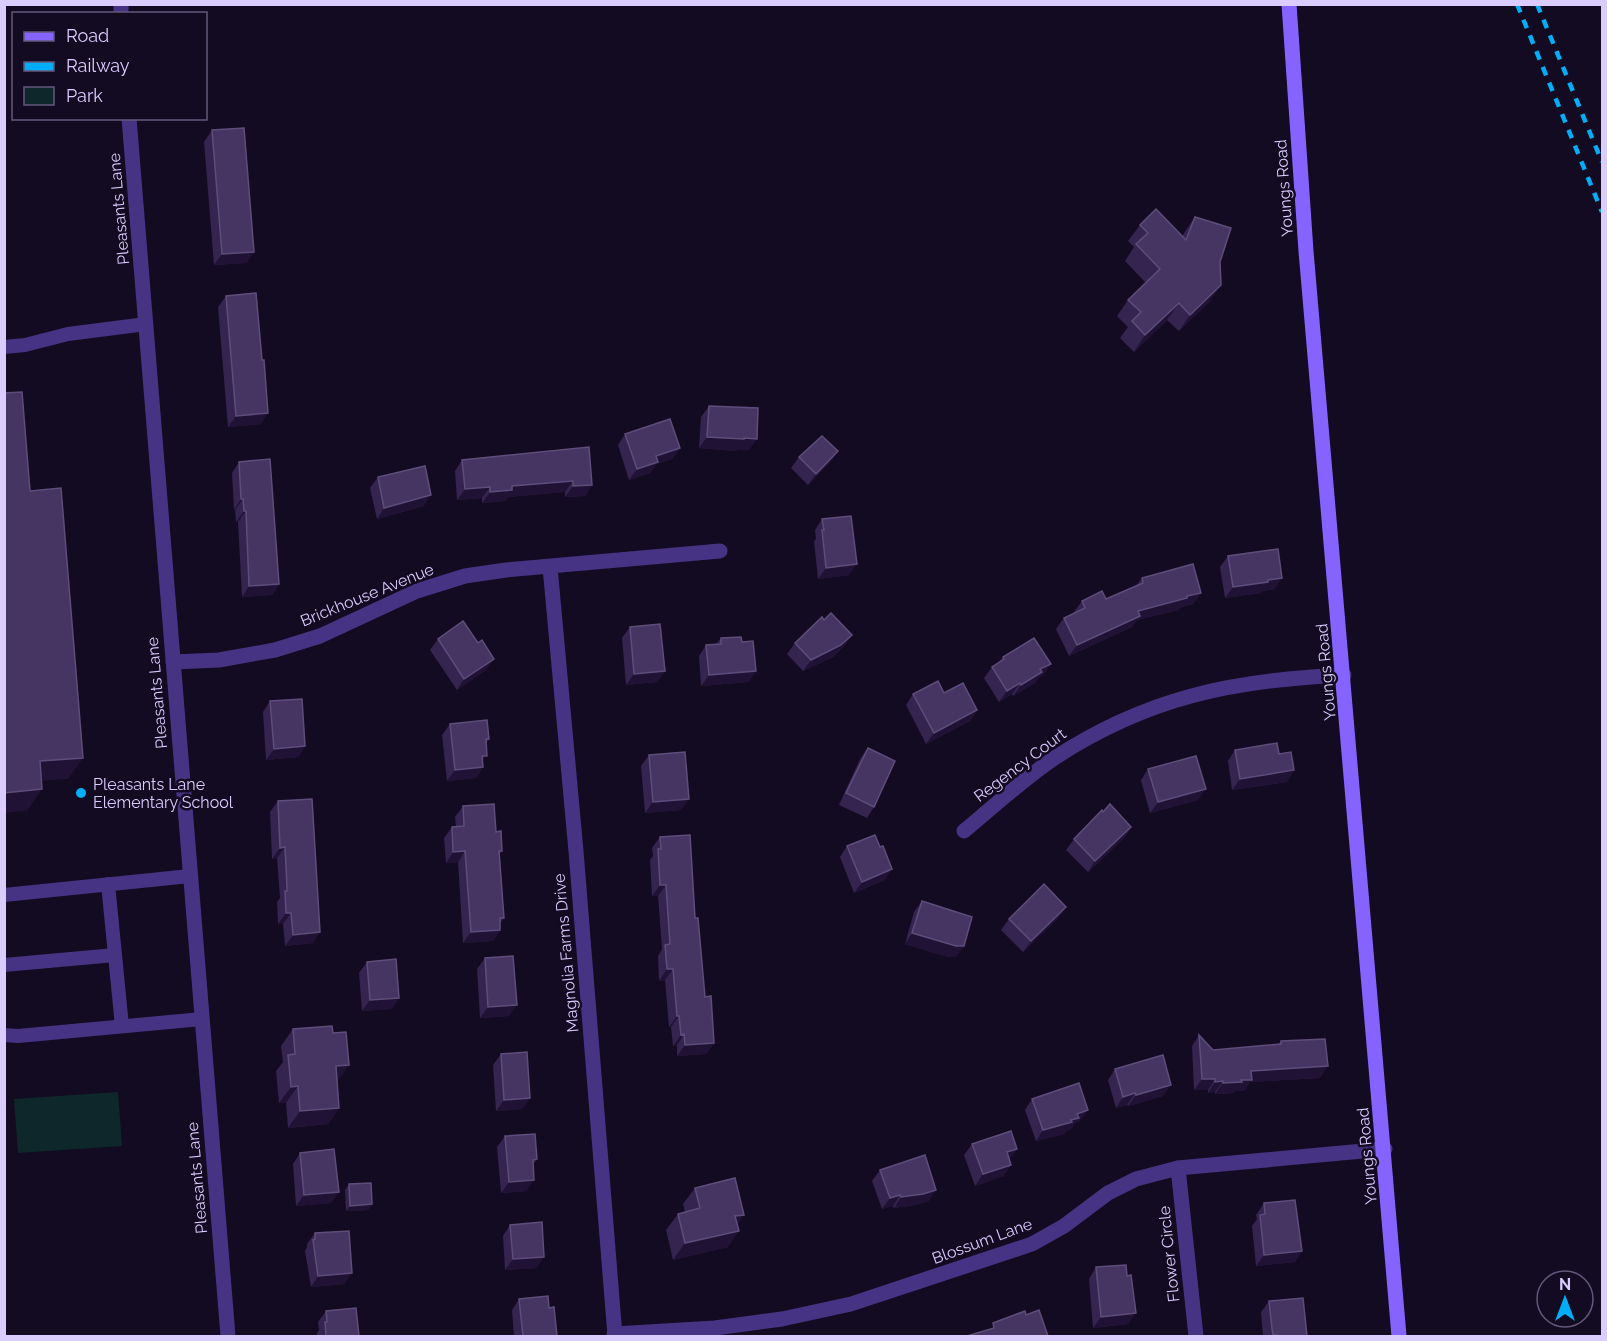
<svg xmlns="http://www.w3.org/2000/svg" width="1607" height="1341" font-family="Raleway,sans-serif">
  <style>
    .green { fill: #0e272b }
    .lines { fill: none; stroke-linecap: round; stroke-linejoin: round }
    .lane { stroke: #463383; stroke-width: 14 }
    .street { stroke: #463383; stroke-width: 15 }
    .secondary { stroke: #8563ff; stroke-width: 15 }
    .rail { stroke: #00aef7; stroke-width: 4.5; stroke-dasharray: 9 8; stroke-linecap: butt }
    .wall { fill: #352350 }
    .shaded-wall { fill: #201235 }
    .building { fill: #463563; stroke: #5e4d7b; stroke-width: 1.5 }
    .poi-dot { fill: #00aef7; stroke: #130b21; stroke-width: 2 }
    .labels { text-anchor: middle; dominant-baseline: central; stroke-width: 5; stroke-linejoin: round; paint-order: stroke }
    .street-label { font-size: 16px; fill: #dbccff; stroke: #130b21 }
    .poi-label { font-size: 16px; fill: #dbccff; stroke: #130b21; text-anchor: start }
  </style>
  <rect width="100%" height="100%" fill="#130b21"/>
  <!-- green -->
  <path class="green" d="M118,1092L122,1146L18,1153L14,1099Z"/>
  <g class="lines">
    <!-- lane -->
    <g class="lane">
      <path d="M4,347L25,345L68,334L146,324"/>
      <path d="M108,884L122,1026"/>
      <path d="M4,895L190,876"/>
      <path d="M4,965L115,955"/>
      <path d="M4,1035L18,1036L202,1019"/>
    </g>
    <!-- street -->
    <g class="street">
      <path d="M121,4V14"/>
      <path d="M129,118L228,1336"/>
      <path d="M550,567L576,851L615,1336"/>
      <path d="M173,662L219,660L275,650L320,636L417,591L465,576L506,570L720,551"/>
      <path d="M964,831C993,807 1022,780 1053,759C1147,697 1234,680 1344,675"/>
      <path d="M1178,1168L1196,1336"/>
      <path d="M614,1334L715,1328L782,1319L851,1304L1032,1244L1064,1226L1108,1193L1136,1179L1178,1168L1385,1149"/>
    </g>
    <!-- secondary -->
    <path class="secondary" d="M1289,4L1306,251L1399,1336"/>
    <!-- rail -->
    <g class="rail">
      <path d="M1517,4L1602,212"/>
      <path d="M1537,4L1602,162"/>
    </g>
  </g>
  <!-- wall -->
  <g class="wall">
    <path d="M212,130L254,252L246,263L214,265L204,142Z"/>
    <path d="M1195,217L1220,262L1210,301L1179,331L1167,320L1134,352L1120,338L1128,327L1117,316L1128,300L1146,283L1125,261L1134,247L1128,241L1140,225L1182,237L1184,233Z"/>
    <path d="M226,296L261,424L228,427L218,307Z"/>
    <path d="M709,406L749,450L737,449L736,451L699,448L701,417Z"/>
    <path d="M625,434L680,448L672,459L656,464L650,473L629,480L618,445Z"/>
    <path d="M838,451L830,462L808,485L791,468L799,457Z"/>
    <path d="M462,460L592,485L585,496L565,497V492L508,497L505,501L482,503V498L457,500L455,471Z"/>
    <path d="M239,462L279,584L272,595L242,597L238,522H236L235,510H234L232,473Z"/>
    <path d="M378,477L424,506L377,519L370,488Z"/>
    <path d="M822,519L849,575L818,579L814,541L816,539L815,530Z"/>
    <path d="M1228,556L1275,589L1262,591L1260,593L1225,598L1220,567Z"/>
    <path d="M1142,578L1201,593L1193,604L1181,607L1179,610L1137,620L1132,627L1069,656L1056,629L1064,618L1075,613L1074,612L1082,601L1106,599L1136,586Z"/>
    <path d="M824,620L852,635L844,646L833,657L803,671L787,654L795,643Z"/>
    <path d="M630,627L665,671L657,682L626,685L622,638Z"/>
    <path d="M721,638L742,642L756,671L748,682L701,686L699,656L706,645L716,644Z"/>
    <path d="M438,639L486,670L457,690L430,650Z"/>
    <path d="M1003,657L1051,664L1043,675L1039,677L1035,683L1013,696L1012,694L999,702L984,678L992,667L998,663Z"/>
    <path d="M944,693L977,710L970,721L926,744L906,705L913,694Z"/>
    <path d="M270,701L305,746L298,757L266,760L263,712Z"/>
    <path d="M450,724L489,739L486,743L483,762V767L476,778L447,781L442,735Z"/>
    <path d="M868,748L874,807L867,818L839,805L860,759Z"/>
    <path d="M1235,750L1279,754L1294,770L1287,782L1232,790L1228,761Z"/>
    <path d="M649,755L681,810L645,813L641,766Z"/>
    <path d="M1148,769L1198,800L1150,813L1141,780Z"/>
    <path d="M278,801L313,943L285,946L283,924H278L277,902L280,898L277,858L272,859L270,812Z"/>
    <path d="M463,806L496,832L502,851L499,855L504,918L500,923V930L493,941L463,943L458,862L446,863L444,838L452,827H456L455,817Z"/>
    <path d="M1131,827L1124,838L1088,872L1066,850L1074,839Z"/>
    <path d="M660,837L695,918L705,997L714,1043L706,1054L677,1056V1045L673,1046L671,1027H669L665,980L659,981L658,956L662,949L658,896H652L650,860L653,856L652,848Z"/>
    <path d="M847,846L880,847L885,880L854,893L840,857Z"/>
    <path d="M922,901L956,957H948L905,944L914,912Z"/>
    <path d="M1066,907L1058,918L1023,952L1001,930L1009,919Z"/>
    <path d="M485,958L509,1016L480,1018L477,969Z"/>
    <path d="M367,962L399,998L391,1009L362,1011L359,973Z"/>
    <path d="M293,1029L337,1082L339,1108L328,1124L288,1128L286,1103H279L276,1071L283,1062L281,1046Z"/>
    <path d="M1199,1035L1213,1050L1278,1044L1281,1041L1320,1078L1250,1082L1244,1091H1235L1234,1093L1215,1094V1092L1208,1093V1090H1194L1192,1046Z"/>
    <path d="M501,1054L530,1098L522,1109L496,1111L493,1065Z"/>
    <path d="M1115,1069L1163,1096L1128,1106L1127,1105L1116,1108L1108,1080Z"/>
    <path d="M1032,1099L1080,1121L1075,1123L1071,1129L1066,1131L1064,1134L1036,1141L1025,1110Z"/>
    <path d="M505,1136L537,1159L533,1165L534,1180L526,1191L501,1193L497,1147Z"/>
    <path d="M972,1144L1009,1159L1011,1165L1003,1176L975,1186L964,1155Z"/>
    <path d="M300,1153L331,1203L296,1206L293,1164Z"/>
    <path d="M880,1170L929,1201L915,1205L894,1208L893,1206L882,1209L872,1181Z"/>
    <path d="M349,1184L372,1204L368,1210L346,1211L345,1190Z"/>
    <path d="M695,1188L728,1247L673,1260L666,1230L678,1214L685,1212L683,1204Z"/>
    <path d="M1264,1203L1302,1251L1295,1262L1256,1266L1252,1226L1257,1219L1256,1215Z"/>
    <path d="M510,1225L537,1268L505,1270L503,1236Z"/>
    <path d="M315,1233L344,1284L311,1287L305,1251L307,1247V1244Z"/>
    <path d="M1096,1267L1128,1324L1093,1328L1089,1279Z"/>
    <path d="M519,1299L549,1308L557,1336H514L512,1310Z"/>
    <path d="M1269,1301L1307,1336H1263L1261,1312Z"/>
    <path d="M326,1311L359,1336H317V1333L319,1330L318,1322Z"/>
  </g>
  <!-- shaded-wall -->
  <g class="shaded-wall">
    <path d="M254,252L246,263L214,265L222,254Z"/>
    <path d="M1221,285L1210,301L1179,331L1190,315Z"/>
    <path d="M1179,303L1167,320L1134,352L1145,335Z"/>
    <path d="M268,413L261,424L228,427L236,416Z"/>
    <path d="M707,437L744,438L757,439L749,450L737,449L736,451L699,448Z"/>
    <path d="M680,448L672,459L656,464L650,473L629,480L637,469L656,456Z"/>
    <path d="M838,451L830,462L808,485L816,474Z"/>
    <path d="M573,481L565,492L508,497L505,501L482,503L490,492L512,486Z"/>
    <path d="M592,485L585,496L565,497L573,486Z"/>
    <path d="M490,487L482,498L457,500L465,489Z"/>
    <path d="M431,495L424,506L377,519L384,508Z"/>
    <path d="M241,499H243L235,510H234Z"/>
    <path d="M244,511H246L238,522H236Z"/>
    <path d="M857,564L849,575L818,579L826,568Z"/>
    <path d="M1282,578L1275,589L1262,591L1260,593L1225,598L1233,587Z"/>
    <path d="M279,584L272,595L242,597L249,586Z"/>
    <path d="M1201,593L1193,604L1181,607L1179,610L1137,620L1132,627L1069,656L1077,645L1138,611Z"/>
    <path d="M852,635L844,646L833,657L803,671L811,660Z"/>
    <path d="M494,659L486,670L457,690L464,679Z"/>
    <path d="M1051,664L1043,675L1039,677L1035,683L1013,696L1021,685L1040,669Z"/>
    <path d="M665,671L657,682L626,685L634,674Z"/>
    <path d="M756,671L748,682L701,686L709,675Z"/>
    <path d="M1020,683L1012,694L999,702L1007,691Z"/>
    <path d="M977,710L970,721L926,744L934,733Z"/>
    <path d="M305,746L298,757L266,760L274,749Z"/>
    <path d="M83,758L68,779L25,782L40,761Z"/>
    <path d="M483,767L476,778L447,781L455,770Z"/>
    <path d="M1294,770L1287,782L1232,790L1240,779Z"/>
    <path d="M42,789L27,811L4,813V793Z"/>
    <path d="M1206,789L1198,800L1150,813L1158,802Z"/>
    <path d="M689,799L681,810L645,813L653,802Z"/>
    <path d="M1131,827L1124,838L1088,872L1095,861Z"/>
    <path d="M285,847L277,858L272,859L280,848Z"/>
    <path d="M465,851L458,862L446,863L453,852Z"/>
    <path d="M892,869L885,880L854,893L862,882Z"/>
    <path d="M660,885H666L658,896H652Z"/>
    <path d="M1066,907L1058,918L1023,952L1031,941Z"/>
    <path d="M286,913H291L283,924H278Z"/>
    <path d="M500,930L493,941L463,943L471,932Z"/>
    <path d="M320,932L313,943L285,946L293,935Z"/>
    <path d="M912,933L964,946L956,957H948L905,944Z"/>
    <path d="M667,969H673L665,980L659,981Z"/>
    <path d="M399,998L391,1009L362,1011L370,1000Z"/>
    <path d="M517,1005L509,1016L480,1018L488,1007Z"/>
    <path d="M677,1016H679L671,1027H669Z"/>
    <path d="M684,1034L677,1045L673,1046L681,1035Z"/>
    <path d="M714,1043L706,1054L677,1056L685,1045Z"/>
    <path d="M349,1065L337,1082L336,1066Z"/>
    <path d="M1328,1066L1320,1078L1250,1082L1244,1091H1235L1234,1093L1215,1094L1223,1083L1251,1071Z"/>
    <path d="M1202,1079H1215L1208,1090H1194Z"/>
    <path d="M1223,1081L1215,1092L1208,1093L1215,1082Z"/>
    <path d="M1171,1085L1163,1096L1128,1106L1136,1095Z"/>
    <path d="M298,1086L286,1103H279L291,1087Z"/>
    <path d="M1135,1093L1127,1105L1116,1108L1123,1097Z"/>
    <path d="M530,1098L522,1109L496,1111L504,1100Z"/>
    <path d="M339,1108L328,1124L288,1128L300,1111Z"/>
    <path d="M1088,1110L1080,1121L1075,1123L1071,1129L1066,1131L1064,1134L1036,1141L1043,1130L1077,1114Z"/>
    <path d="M1017,1149L1009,1160L1007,1152Z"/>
    <path d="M1011,1165L1003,1176L975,1186L983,1174Z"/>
    <path d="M534,1180L526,1191L501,1193L509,1182Z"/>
    <path d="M936,1190L929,1201L915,1205L894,1208L901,1197Z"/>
    <path d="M339,1192L331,1203L296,1206L304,1195Z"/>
    <path d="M900,1195L893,1206L882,1209L890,1198Z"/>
    <path d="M372,1204L368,1210L346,1211L350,1206Z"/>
    <path d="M744,1215L733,1231L735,1216Z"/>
    <path d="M739,1231L728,1247L673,1260L685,1243Z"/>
    <path d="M1302,1251L1295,1262L1256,1266L1264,1255Z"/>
    <path d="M544,1257L537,1268L505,1270L513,1259Z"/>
    <path d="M352,1273L344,1284L311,1287L318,1276Z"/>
    <path d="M1136,1313L1128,1324L1093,1328L1101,1317Z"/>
  </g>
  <!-- building -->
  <g class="building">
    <path d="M244,128L254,252L222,254L212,130Z"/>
    <path d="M1156,209L1186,240L1195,217L1231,228L1220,262L1221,285L1190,315L1179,303L1145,335L1132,321L1141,312L1128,300L1160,269L1136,244L1148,233L1140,225Z"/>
    <path d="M256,293L262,360H264L268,413L236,416L226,296Z"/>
    <path d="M22,392L30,491L61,488L83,758L40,761L42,789L4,793V393Z"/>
    <path d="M709,406L758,408L757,439L744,438V439L707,437Z"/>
    <path d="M670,419L680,448L656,456L658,462L637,469L625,434Z"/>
    <path d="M822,436L838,451L816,474L799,457Z"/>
    <path d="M589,447L592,485L573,486V481L512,486V490L490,492V487L465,489L462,460Z"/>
    <path d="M270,459L279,584L249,586L246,511H244L243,499H241L239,462Z"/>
    <path d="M425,466L431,495L384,508L378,477Z"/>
    <path d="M851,516L857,564L826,568L822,530H824L822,519Z"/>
    <path d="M1278,549L1282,578L1268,580V582L1233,587L1228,556Z"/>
    <path d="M1193,564L1201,593L1187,596V598L1138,611L1140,616L1077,645L1064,618L1085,608L1082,601L1102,591L1106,599L1143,583L1142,578Z"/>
    <path d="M831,613L852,635L841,645L811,660L795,643L822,617L824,620Z"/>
    <path d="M463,621L478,643L482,640L494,659L464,679L438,639Z"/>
    <path d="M660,624L665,671L634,674L630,627Z"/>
    <path d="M741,637L742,642L753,641L756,671L709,675L706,645L721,644V638Z"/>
    <path d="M1034,638L1051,664L1040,669L1042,672L1021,685L1020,683L1007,691L992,667L1004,659L1003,657Z"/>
    <path d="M938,681L944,693L963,683L977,710L934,733L913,694Z"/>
    <path d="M302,699L305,746L274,749L270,701Z"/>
    <path d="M487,720L489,739H486L487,756H482L483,767L455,770L450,724Z"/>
    <path d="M1277,743L1279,754L1291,752L1294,770L1240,779L1235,750Z"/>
    <path d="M868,748L895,761L874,807L846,793Z"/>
    <path d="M685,752L689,799L653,802L649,755Z"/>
    <path d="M1196,756L1206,789L1158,802L1148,769Z"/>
    <path d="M312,799L320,932L293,935L291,913H286L285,891H287V887L285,847L280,848L278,801Z"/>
    <path d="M494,804L496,832L501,831L502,851H499L504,918H500V930L471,932L465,851L453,852L452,827L464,826L463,806Z"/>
    <path d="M1110,804L1131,827L1095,861L1074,839L1102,810L1103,812Z"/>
    <path d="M690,835L695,918H698L705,997L711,996L714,1043L685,1045L684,1034L681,1035L679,1016H677L673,969H667L665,945L670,944L666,885H660L658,849H661L660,837Z"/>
    <path d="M875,835L880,847L883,846L892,869L862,882L847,846Z"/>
    <path d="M1044,884L1066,907L1031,941L1009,919Z"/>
    <path d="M922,901L972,917L964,946H956L912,933Z"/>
    <path d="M513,956L517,1005L488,1007L485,958Z"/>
    <path d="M396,959L399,998L370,1000L367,962Z"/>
    <path d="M332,1026L333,1033L346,1032L349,1065L336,1066L339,1108L300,1111L298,1086L291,1087L288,1055L295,1054L293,1029Z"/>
    <path d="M1199,1035L1213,1050L1281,1044V1041L1325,1039L1328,1066L1251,1071L1252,1080H1241L1242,1082L1223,1083V1081L1215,1082V1079H1202Z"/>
    <path d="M527,1052L530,1098L504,1100L501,1054Z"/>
    <path d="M1163,1055L1171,1085L1136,1095L1135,1093L1123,1097L1115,1069Z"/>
    <path d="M1079,1083L1088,1110L1077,1114L1079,1118L1071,1120L1072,1122L1043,1130L1032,1099Z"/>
    <path d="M1011,1131L1017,1149L1007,1152L1011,1165L983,1174L972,1144Z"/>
    <path d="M535,1134L537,1159L533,1160L534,1180L509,1182L505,1136Z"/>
    <path d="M334,1149L339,1192L304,1195L300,1153Z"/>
    <path d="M925,1155L936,1190L923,1194L901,1197L900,1195L890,1198L880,1170Z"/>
    <path d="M735,1178L744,1215L735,1216L739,1231L685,1243L678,1214L700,1208L695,1188Z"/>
    <path d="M371,1183L372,1204L350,1206L349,1184Z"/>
    <path d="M1295,1200L1302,1251L1264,1255L1260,1215L1265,1214L1264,1203Z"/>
    <path d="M542,1222L544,1257L513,1259L510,1225Z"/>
    <path d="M349,1231L352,1273L318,1276L313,1240L315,1239V1233Z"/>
    <path d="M1126,1265L1127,1276L1131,1275L1136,1313L1101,1317L1096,1267Z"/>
    <path d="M548,1296L549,1308L554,1307L557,1336H523L519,1299Z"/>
    <path d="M1303,1298L1307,1336H1277V1335H1273L1272,1329L1269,1301Z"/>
    <path d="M356,1308L359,1336H326L325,1322H327L326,1311Z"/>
    <path d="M1039,1310L1048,1336H967L994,1328L993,1323L1025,1311L1026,1315Z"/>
  </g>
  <!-- markers -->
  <circle class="poi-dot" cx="81" cy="793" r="6"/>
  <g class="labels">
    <!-- street labels -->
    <g class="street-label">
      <text transform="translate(1284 188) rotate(-94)">Youngs Road</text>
      <text transform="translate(119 209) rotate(-95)">Pleasants Lane</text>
      <text transform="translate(367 595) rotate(-22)">Brickhouse Avenue</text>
      <text transform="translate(1326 672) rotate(-95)">Youngs Road</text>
      <text transform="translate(157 693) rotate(-95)">Pleasants Lane</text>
      <text transform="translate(1020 765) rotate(-37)">Regency Court</text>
      <text transform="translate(566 953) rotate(-95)">Magnolia Farms Drive</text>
      <text transform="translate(1367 1156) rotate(-95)">Youngs Road</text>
      <text transform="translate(197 1178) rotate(-95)">Pleasants Lane</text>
      <text transform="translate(982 1241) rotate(-20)">Blossum Lane</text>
      <text transform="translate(1169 1254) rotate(-96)">Flower Circle</text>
    </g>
    <!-- poi labels -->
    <g class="poi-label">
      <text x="93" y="784">Pleasants Lane<tspan x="93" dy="18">Elementary School</tspan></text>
    </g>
  </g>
  <!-- border -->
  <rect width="1607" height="1341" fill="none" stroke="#dbccff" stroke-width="12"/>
  <!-- legend -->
  <rect x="12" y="12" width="195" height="108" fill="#130b21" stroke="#63587a" stroke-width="1.5"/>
  <rect x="24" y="32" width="30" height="9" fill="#8563ff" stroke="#63587a" stroke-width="1.5"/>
  <text x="66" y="42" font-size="18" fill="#dbccff">Road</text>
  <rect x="24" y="62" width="30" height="9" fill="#00aef7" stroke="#63587a" stroke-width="1.5"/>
  <text x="66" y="72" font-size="18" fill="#dbccff">Railway</text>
  <rect x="24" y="87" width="30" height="18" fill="#0e272b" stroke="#63587a" stroke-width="1.5"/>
  <text x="66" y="102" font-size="18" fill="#dbccff">Park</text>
  <!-- north arrow -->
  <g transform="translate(1565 1299)"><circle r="28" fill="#130b21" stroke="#63587a" stroke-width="1.5"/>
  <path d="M0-4.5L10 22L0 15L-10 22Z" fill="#00aef7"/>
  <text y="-9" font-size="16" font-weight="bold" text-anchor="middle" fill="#dbccff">N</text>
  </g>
</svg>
